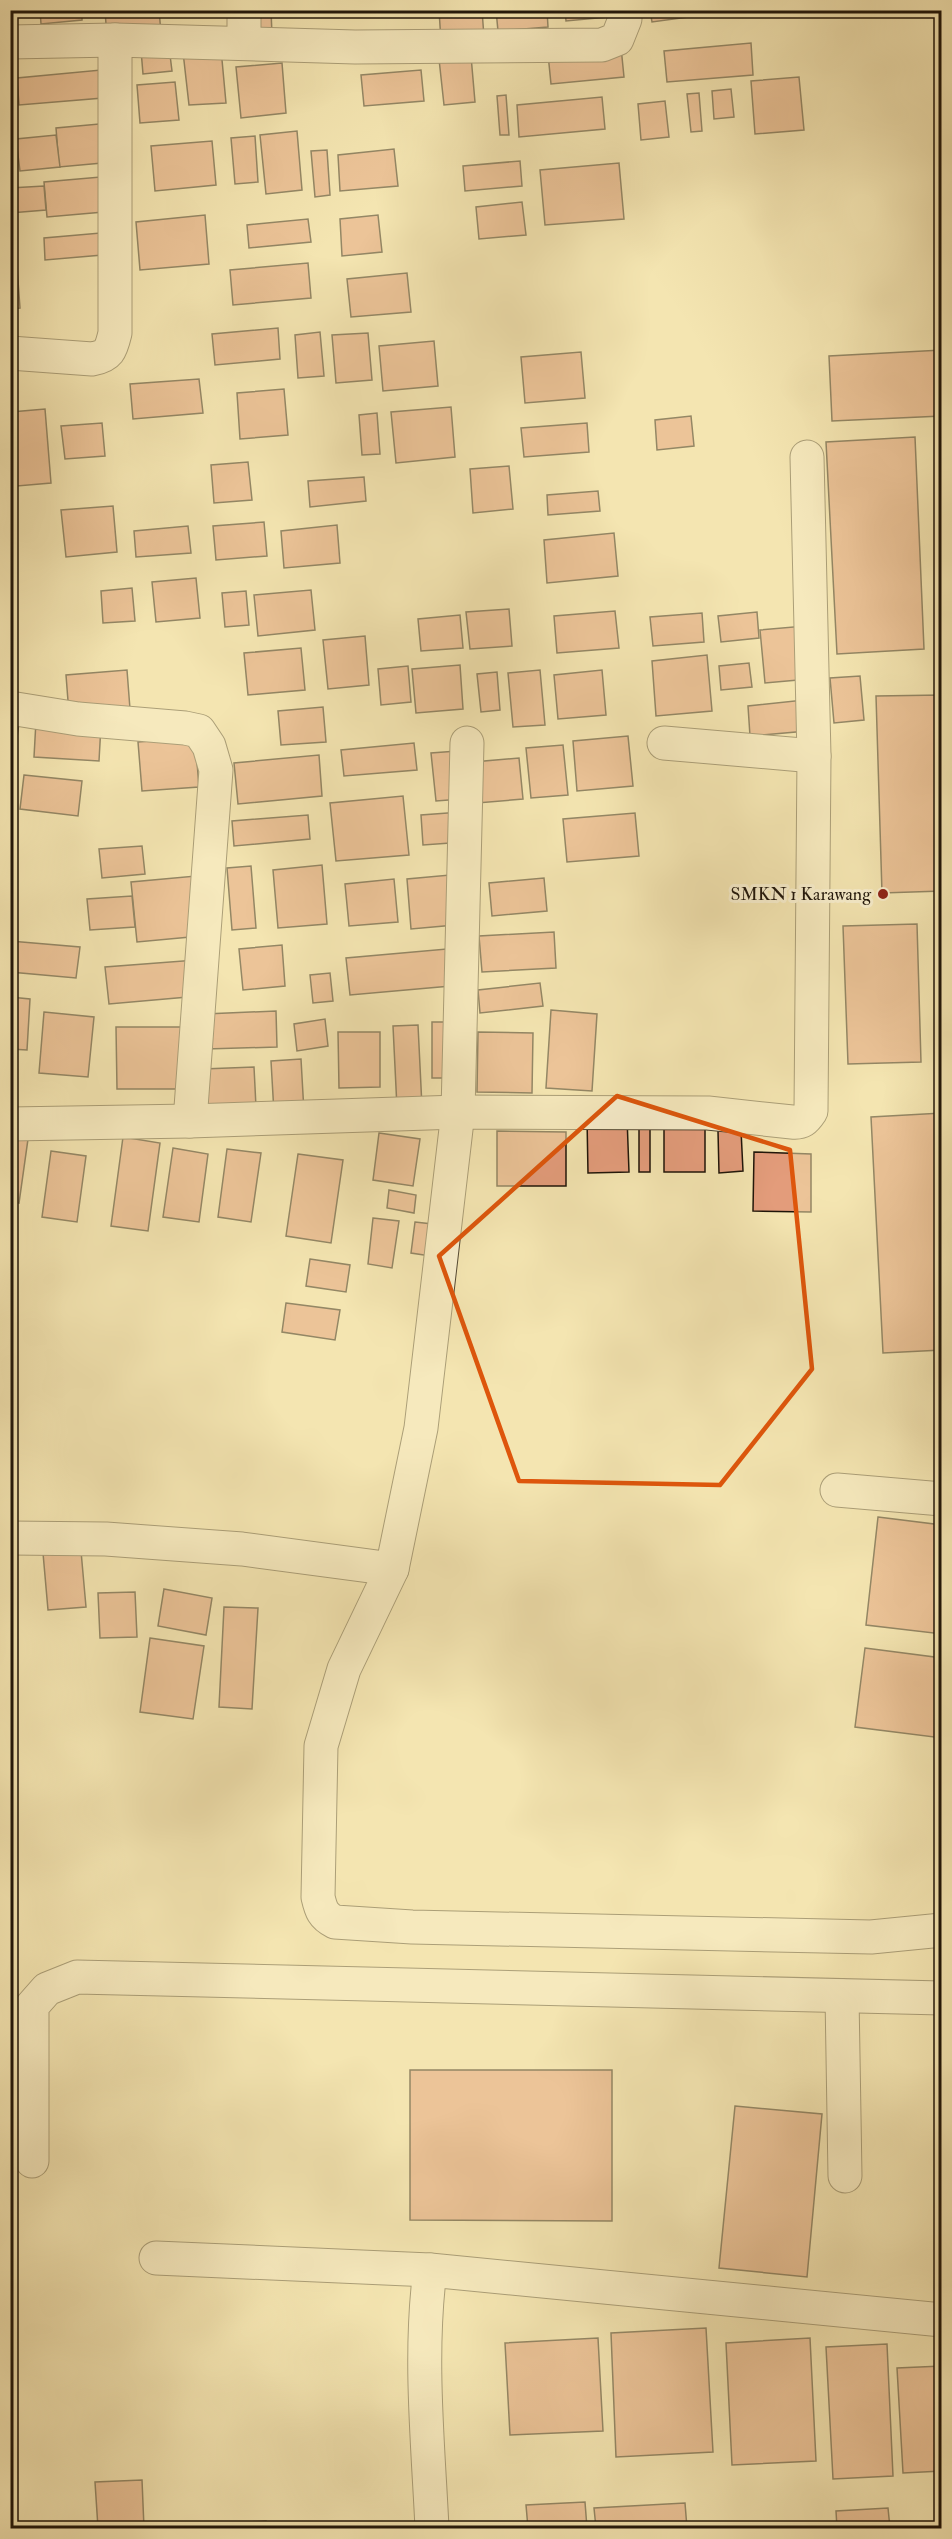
<svg xmlns="http://www.w3.org/2000/svg" width="952" height="2539" font-family="'IM FELL Double Pica',serif">
  <style>
    .building { fill: #e39c7b; stroke: #1f1509; stroke-width: 1.5 }
    .lines { fill: none; stroke-linecap: round; stroke-linejoin: round }
    .minor-casing { stroke: #544933; stroke-width: 35 }
    .minor { stroke: #f8eecc; stroke-width: 33 }
    .marked { fill: none; stroke: #de560c; stroke-width: 4.5; stroke-linejoin: round }
    .poi-dot { fill: #8f2418; stroke: #f8eecc; stroke-width: 2 }
    .labels { text-anchor: middle; dominant-baseline: central; stroke-width: 6; stroke-linejoin: round; paint-order: stroke }
    .poi-label { font-size: 18px; fill: #1f1509; stroke: #f8eecc; text-anchor: end }
  </style>
  <rect width="100%" height="100%" fill="#f4e5b1"/>
  <filter id="stains"><feTurbulence type="fractalNoise" baseFrequency=".00333" numOctaves="4"/><feColorMatrix values="0 0 0 0 .2 0 0 0 0 .09 0 0 0 0 .02 0 0 0 .5 -.17"/></filter>
  <radialGradient id="worn" r=".72"><stop offset=".6" stop-color="#630" stop-opacity="0"/><stop offset="1" stop-color="#630" stop-opacity=".3"/></radialGradient>
  <!-- building -->
  <g class="building">
    <path d="M40,10H82V20L41,24Z"/>
    <path d="M105,10H159L161,33L107,38Z"/>
    <path d="M173,10H226V15Z"/>
    <path d="M248,10H271L272,35L249,36Z"/>
    <path d="M439,10H482L484,37L441,41Z"/>
    <path d="M496,10H547L548,27L498,31Z"/>
    <path d="M565,10H618V16L566,21Z"/>
    <path d="M650,10H732V11L652,22Z"/>
    <path d="M751,43L753,75L667,82L664,51Z"/>
    <path d="M169,47L172,71L143,74L141,50Z"/>
    <path d="M621,47L624,77L551,84L548,54Z"/>
    <path d="M221,49L226,103L189,105L183,52Z"/>
    <path d="M471,56L475,102L444,105L439,59Z"/>
    <path d="M282,63L286,113L241,118L236,67Z"/>
    <path d="M101,70L103,98L19,105L17,78Z"/>
    <path d="M421,70L424,101L364,106L361,75Z"/>
    <path d="M799,77L804,130L755,134L751,81Z"/>
    <path d="M175,82L179,120L140,123L137,85Z"/>
    <path d="M731,89L734,117L714,119L712,91Z"/>
    <path d="M699,93L702,131L691,132L687,94Z"/>
    <path d="M506,95L509,135H500L497,96Z"/>
    <path d="M602,97L605,129L519,137L517,105Z"/>
    <path d="M665,101L669,137L641,140L638,104Z"/>
    <path d="M110,123L113,162L59,167L56,128Z"/>
    <path d="M297,131L302,190L266,194L260,135Z"/>
    <path d="M56,135L60,167L20,171L16,139Z"/>
    <path d="M255,136L258,182L235,184L231,138Z"/>
    <path d="M212,141L216,185L155,191L151,146Z"/>
    <path d="M394,149L398,186L340,191L338,155Z"/>
    <path d="M327,150L330,195L315,197L311,151Z"/>
    <path d="M520,161L522,186L465,191L463,166Z"/>
    <path d="M619,163L624,219L545,225L540,170Z"/>
    <path d="M112,176L115,211L47,217L44,182Z"/>
    <path d="M44,186L46,210L10,213V188Z"/>
    <path d="M522,202L526,235L479,239L476,207Z"/>
    <path d="M205,215L209,264L140,270L136,222Z"/>
    <path d="M378,215L382,252L342,256L340,219Z"/>
    <path d="M308,219L311,242L249,248L247,225Z"/>
    <path d="M112,232L114,254L45,260L44,238Z"/>
    <path d="M308,263L311,298L233,305L230,270Z"/>
    <path d="M10,267H17L20,308L10,309Z"/>
    <path d="M407,273L411,312L351,317L347,279Z"/>
    <path d="M278,328L280,359L215,365L212,334Z"/>
    <path d="M320,332L324,376L298,378L295,335Z"/>
    <path d="M368,333L372,380L336,383L332,335Z"/>
    <path d="M434,341L438,386L383,391L379,346Z"/>
    <path d="M942,350V416L832,421L829,356Z"/>
    <path d="M581,352L585,398L525,403L521,357Z"/>
    <path d="M199,379L203,413L133,419L130,384Z"/>
    <path d="M284,389L288,435L240,439L237,393Z"/>
    <path d="M451,407L455,457L396,463L391,412Z"/>
    <path d="M45,409L51,483L17,486L11,412Z"/>
    <path d="M377,413L380,454L362,455L359,415Z"/>
    <path d="M691,416L694,446L657,450L655,420Z"/>
    <path d="M102,423L105,456L65,459L61,426Z"/>
    <path d="M587,423L589,452L524,457L521,428Z"/>
    <path d="M915,437L924,649L837,654L826,442Z"/>
    <path d="M248,462L252,500L214,503L211,465Z"/>
    <path d="M509,466L513,509L473,513L470,469Z"/>
    <path d="M364,477L366,501L310,507L308,481Z"/>
    <path d="M598,491L600,511L548,515L547,495Z"/>
    <path d="M113,506L117,552L66,557L61,510Z"/>
    <path d="M264,522L267,556L216,560L213,526Z"/>
    <path d="M337,525L340,563L284,568L281,531Z"/>
    <path d="M188,526L191,553L136,557L134,531Z"/>
    <path d="M614,533L618,576L547,583L544,540Z"/>
    <path d="M196,578L200,618L156,622L152,582Z"/>
    <path d="M132,588L135,621L103,623L101,591Z"/>
    <path d="M311,590L315,630L258,636L254,595Z"/>
    <path d="M246,591L249,625L225,627L222,593Z"/>
    <path d="M509,609L512,646L470,649L466,612Z"/>
    <path d="M615,611L619,648L557,653L554,616Z"/>
    <path d="M757,612L759,638L721,642L718,616Z"/>
    <path d="M702,613L704,642L653,646L650,617Z"/>
    <path d="M460,615L463,648L421,651L418,619Z"/>
    <path d="M805,626L809,679L765,683L760,630Z"/>
    <path d="M10,628H13L17,668H10Z"/>
    <path d="M365,636L369,685L328,689L323,640Z"/>
    <path d="M301,648L305,690L248,695L244,653Z"/>
    <path d="M707,655L712,711L656,716L652,661Z"/>
    <path d="M749,663L752,687L721,690L719,666Z"/>
    <path d="M460,665L463,709L416,713L412,669Z"/>
    <path d="M408,666L411,702L381,705L378,669Z"/>
    <path d="M127,670L130,709L69,714L66,675Z"/>
    <path d="M540,670L545,725L513,727L508,673Z"/>
    <path d="M602,670L606,715L558,719L554,675Z"/>
    <path d="M497,672L500,710L481,712L477,674Z"/>
    <path d="M860,676L864,720L834,723L830,678Z"/>
    <path d="M942,695V891L882,893L876,696Z"/>
    <path d="M804,700L807,731L750,736L748,706Z"/>
    <path d="M323,707L326,742L281,745L278,711Z"/>
    <path d="M36,721L101,725L99,761L34,757Z"/>
    <path d="M10,722L19,723L10,788Z"/>
    <path d="M628,736L633,786L577,791L573,741Z"/>
    <path d="M195,737L199,787L142,791L138,742Z"/>
    <path d="M414,743L417,770L344,776L341,750Z"/>
    <path d="M563,745L568,795L531,798L526,748Z"/>
    <path d="M457,751L461,799L436,801L431,753Z"/>
    <path d="M319,755L322,796L238,804L234,763Z"/>
    <path d="M519,758L523,799L477,803L473,762Z"/>
    <path d="M24,775L82,781L78,816L20,809Z"/>
    <path d="M403,796L409,855L336,861L330,803Z"/>
    <path d="M461,812L464,842L423,845L421,815Z"/>
    <path d="M635,813L639,856L567,862L563,819Z"/>
    <path d="M308,815L310,839L234,846L232,821Z"/>
    <path d="M142,846L145,874L102,878L99,849Z"/>
    <path d="M322,865L327,924L278,928L273,870Z"/>
    <path d="M251,866L256,928L232,930L227,868Z"/>
    <path d="M450,875L455,925L411,929L407,879Z"/>
    <path d="M196,876L201,936L137,942L131,882Z"/>
    <path d="M544,878L547,911L492,916L489,883Z"/>
    <path d="M394,879L398,922L349,926L345,884Z"/>
    <path d="M132,896L135,927L90,930L87,899Z"/>
    <path d="M917,924L921,1062L848,1064L843,926Z"/>
    <path d="M554,932L556,968L482,972L479,936Z"/>
    <path d="M10,941L80,947L76,978L10,972Z"/>
    <path d="M282,945L285,986L243,990L239,949Z"/>
    <path d="M458,948L462,985L350,995L346,958Z"/>
    <path d="M196,960L199,996L109,1004L105,967Z"/>
    <path d="M330,973L333,1001L313,1003L310,975Z"/>
    <path d="M540,983L543,1006L480,1013L478,990Z"/>
    <path d="M10,997L30,999L27,1050L10,1049Z"/>
    <path d="M551,1010L597,1014L592,1091L546,1088Z"/>
    <path d="M276,1011L277,1047L206,1049L205,1014Z"/>
    <path d="M44,1012L94,1017L88,1077L39,1073Z"/>
    <path d="M325,1019L328,1046L297,1051L294,1024Z"/>
    <rect x="432" y="1022" width="26" height="56"/>
    <path d="M418,1025L422,1107L397,1108L393,1026Z"/>
    <path d="M116,1027H184V1089H117Z"/>
    <path d="M338,1032H380V1087L339,1088Z"/>
    <path d="M478,1032L533,1033L532,1093L477,1092Z"/>
    <path d="M301,1059L304,1112L274,1113L271,1061Z"/>
    <path d="M254,1067L256,1107L205,1109L203,1069Z"/>
    <path d="M942,1113V1350L883,1353L871,1117Z"/>
    <rect x="639" y="1116" width="11" height="56"/>
    <rect x="664" y="1116" width="41" height="56"/>
    <path d="M627,1117L629,1172L588,1173L587,1118Z"/>
    <path d="M741,1130L743,1171L719,1173L718,1131Z"/>
    <path d="M497,1131L566,1132V1186H497Z"/>
    <path d="M379,1133L420,1139L413,1186L373,1180Z"/>
    <path d="M10,1136L28,1139L19,1203L10,1201Z"/>
    <path d="M123,1137L160,1143L148,1231L111,1226Z"/>
    <path d="M173,1148L208,1154L199,1222L163,1217Z"/>
    <path d="M227,1149L261,1153L251,1222L218,1217Z"/>
    <path d="M51,1151L86,1156L77,1222L42,1217Z"/>
    <path d="M754,1152L811,1154V1212L753,1211Z"/>
    <path d="M298,1154L343,1160L331,1243L286,1236Z"/>
    <path d="M389,1190L416,1195L414,1213L387,1208Z"/>
    <path d="M373,1218L399,1221L392,1268L368,1264Z"/>
    <path d="M415,1222L441,1225L437,1257L411,1253Z"/>
    <path d="M310,1259L350,1265L346,1292L306,1286Z"/>
    <path d="M286,1303L340,1310L335,1340L282,1332Z"/>
    <path d="M878,1517L942,1525V1634L866,1625Z"/>
    <path d="M81,1551L86,1607L48,1610L43,1553Z"/>
    <rect x="10" y="1559" width="5" height="63"/>
    <path d="M164,1589L212,1598L206,1635L158,1626Z"/>
    <path d="M135,1592L137,1637L100,1638L98,1593Z"/>
    <path d="M224,1607L258,1608L252,1709L219,1707Z"/>
    <path d="M150,1638L204,1646L193,1719L140,1712Z"/>
    <path d="M865,1648L942,1658V1738L855,1727Z"/>
    <path d="M410,2070H612V2221L410,2220Z"/>
    <path d="M735,2106L822,2114L807,2277L719,2268Z"/>
    <path d="M706,2328L713,2452L616,2457L611,2333Z"/>
    <path d="M598,2338L603,2431L510,2435L505,2343Z"/>
    <path d="M810,2338L816,2461L732,2465L726,2343Z"/>
    <path d="M887,2344L893,2476L833,2479L826,2347Z"/>
    <path d="M942,2366V2471L903,2473L897,2368Z"/>
    <path d="M142,2480L144,2528H98L95,2482Z"/>
    <path d="M585,2502L587,2528H528L526,2505Z"/>
    <path d="M685,2503L687,2528H596L594,2508Z"/>
    <path d="M888,2508L890,2528H837L836,2511Z"/>
    <path d="M266,2521L267,2528H201V2525Z"/>
  </g>
  <g class="lines">
    <!-- minor casing -->
    <g class="minor-casing">
      <g id="minor">
        <path d="M10,42L115,40L355,47L602,45L617,39L625,19V10"/>
        <path d="M244,42V10"/>
        <path d="M10,353L92,359C109,356 111,350 115,333V40"/>
        <path d="M10,708L78,719L185,728L199,731L209,746L216,770L190,1121"/>
        <path d="M467,743L458,1112L421,1428L392,1569L344,1669L321,1746L318,1897C321,1910 323,1916 335,1922L412,1927L871,1937L942,1930"/>
        <path d="M664,743L814,756"/>
        <path d="M10,1124L190,1121L458,1112L708,1113L792,1122C802,1123 805,1120 811,1111L814,756L807,457"/>
        <path d="M837,1490L942,1499"/>
        <path d="M10,1538L106,1539L242,1549L392,1569"/>
        <path d="M842,1996L845,2176"/>
        <path d="M32,2161V2006L47,1989L77,1977L942,1998"/>
        <path d="M156,2258L430,2270"/>
        <path d="M432,2528C428,2443 419,2356 430,2270L942,2320"/>
      </g>
    </g>
    <!-- minor -->
    <use href="#minor" class="minor"/>
  </g>
  <!-- marked area -->
  <path d="M0 0H952V2539H0ZM617,1096L790,1150L812,1369L720,1485L519,1481L439,1256Z" fill="#f4e5b1" fill-opacity=".55" fill-rule="evenodd"/>
  <path class="marked" d="M617,1096L790,1150L812,1369L720,1485L519,1481L439,1256Z"/>
  <!-- markers -->
  <circle class="poi-dot" cx="883" cy="894" r="6"/>
  <g class="labels">
    <!-- poi labels -->
    <g class="poi-label">
      <text x="871" y="894">SMKN 1 Karawang</text>
    </g>
  </g>
  <!-- margin -->
  <rect width="952" height="2539" fill="none" stroke="#f4e5b1" stroke-width="36"/>
  <rect x="12" y="12" width="928" height="2515" fill="none" stroke="#1f1509" stroke-width="3"/>
  <rect x="18" y="18" width="916" height="2503" fill="none" stroke="#1f1509" stroke-width="1.5"/>
  <rect width="100%" height="100%" filter="url(#stains)"/>
  <rect width="100%" height="100%" fill="url(#worn)"/>
</svg>
